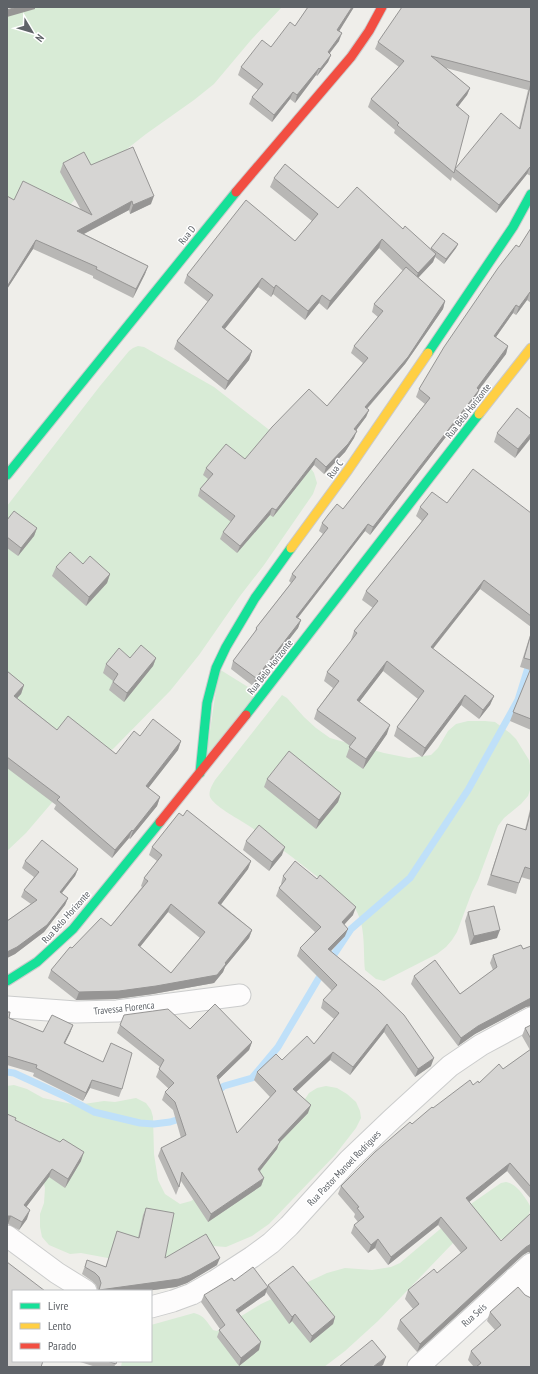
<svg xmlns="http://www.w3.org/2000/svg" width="538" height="1374" font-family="'PT Sans Narrow',sans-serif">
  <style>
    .green { fill: #d8ebd6 }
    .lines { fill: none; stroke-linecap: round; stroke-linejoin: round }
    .stream { stroke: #bfe0f9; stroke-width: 7 }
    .street-casing { stroke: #cbcccc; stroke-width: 23 }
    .fast-casing { stroke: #cacacb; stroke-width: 11 }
    .slow-casing { stroke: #cacacb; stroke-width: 11 }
    .jam-casing { stroke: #cacacb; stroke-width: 11 }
    .street { stroke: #fdfcfc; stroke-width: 21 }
    .fast { stroke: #16e098; stroke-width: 9 }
    .slow { stroke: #ffcf43; stroke-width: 9 }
    .jam { stroke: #f24e42; stroke-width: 9 }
    .wall { fill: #b8b7b5; fill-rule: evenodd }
    .shaded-wall { fill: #969594 }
    .building { fill: #d6d5d3; stroke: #969594; fill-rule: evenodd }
    .labels { text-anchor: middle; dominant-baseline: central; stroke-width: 3; stroke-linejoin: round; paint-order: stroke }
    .street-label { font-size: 10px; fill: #5f6368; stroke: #fff }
  </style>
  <rect width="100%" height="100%" fill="#efeeea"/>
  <!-- green -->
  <g class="green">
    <path d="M7,7H282L251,40L214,84L194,100L146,134L99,171L35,246L7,283Z"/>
    <path d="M138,346L144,347L214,387L277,436L310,467L314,473L317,483L313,494L264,565L240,596L199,655L170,691L114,748L67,785L26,833L7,851V506L100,386L129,351L133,348Z"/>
    <path d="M219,669L261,695L205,765Z"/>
    <path d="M282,695L287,698L304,717L316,728L330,738L384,753L409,758L431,755L438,748L448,731L456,724L468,721H485L495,722L510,733L516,739L529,760L531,770V787L528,796L521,804L504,818L498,826L478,880L472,892L457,932L452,940L446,947L437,954L384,981L376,979L365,970C363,950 366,928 356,910C351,901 337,892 329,886C302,865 275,843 246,824C237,818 214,806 210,797C208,791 213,784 215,780Z"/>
    <path d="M14,1085L27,1089L43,1098L77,1105L104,1101L115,1102L136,1098L146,1103L151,1110L153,1117L154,1154L158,1180L165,1194L180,1204L191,1201L201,1194L303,1102L309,1093L317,1088L326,1086L337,1088L347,1094L356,1102L360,1111L361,1118L356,1128L335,1155L269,1224L252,1236L226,1247L213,1246L140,1264L81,1253L70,1254L49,1245L42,1237L40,1227V1214L44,1203L45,1188L43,1179L47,1136L31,1127L7,1116V1086Z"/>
    <path d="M506,1182C513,1183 519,1189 523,1195C525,1198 529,1203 530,1206C533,1218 511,1233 503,1240L499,1238L483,1225L453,1243L378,1321L345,1351L324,1367H121L122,1361H151V1325L194,1313C205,1316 207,1322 213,1330L217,1331L261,1304L327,1273L345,1268L372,1270L391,1267L400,1263L465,1208L501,1183Z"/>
  </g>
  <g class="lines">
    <!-- stream -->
    <g class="stream">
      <path d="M329,962L351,929L410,878L468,790L518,700L531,658"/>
      <path d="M7,1072L14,1073L64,1096L94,1112L140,1123L154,1124L170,1122L183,1118"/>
      <path d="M215,1093L224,1086L252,1078L278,1047L323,971"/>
    </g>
    <!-- street casing -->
    <g class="street-casing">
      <g id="street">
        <path d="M7,1007L76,1012L117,1011L240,995"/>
        <path d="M7,1236L57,1273L86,1291"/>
        <path d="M515,1278L531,1295"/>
        <path d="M151,1307L173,1301L192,1294L215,1281L252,1257L271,1243L289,1226L349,1160L392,1119L450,1066L481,1045L531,1018"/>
        <path d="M418,1367L531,1264"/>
      </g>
    </g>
    <!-- fast casing -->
    <g class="fast-casing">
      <g id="fast">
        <path d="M428,353L513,227L531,194"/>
        <path d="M7,475L236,192"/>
        <path d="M246,715L479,414"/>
        <path d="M200,773L207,703L216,668L226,647L255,598L291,548"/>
        <path d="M7,981L37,962L73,929L160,822"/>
      </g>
    </g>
    <!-- slow casing -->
    <g class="slow-casing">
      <g id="slow">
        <path d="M479,414L531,348"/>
        <path d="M291,548L348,470L428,353"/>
      </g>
    </g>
    <!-- jam casing -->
    <g class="jam-casing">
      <g id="jam">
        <path d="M236,192L351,57L369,31L382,7"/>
        <path d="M160,822L246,715"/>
      </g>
    </g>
    <!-- street -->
    <use href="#street" class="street"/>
    <!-- fast -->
    <use href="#fast" class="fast"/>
    <!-- slow -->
    <use href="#slow" class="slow"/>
    <!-- jam -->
    <use href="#jam" class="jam"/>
  </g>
  <!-- wall -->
  <g class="wall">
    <path d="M308,7H354L339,31V41L330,53L331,55L328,62L317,76L316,75L295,103L290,99L272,122L249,104L252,97L258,90L238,75L241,67L271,47L295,26Z"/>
    <path d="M531,7V176L527,174L496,213L452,177L451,181L394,133L395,130L368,107L371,99L399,67L375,49L378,42ZM446,68L528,90L519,128L455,169L458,106L467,95L470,88Z"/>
    <path d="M63,163L91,165L151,204L130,214L129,210L84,234L148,266L145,274L133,298L93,278V276L33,249L7,289V196L14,200L81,210L60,172Z"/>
    <path d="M274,178L338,208L403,229L431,249V248L458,244L456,248L444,264L435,257L433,262L418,278L445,301L443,309L405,364L367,409L369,410L366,417L356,430L354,438L345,452L324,474L314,465L273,517L270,515L237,553L220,539L223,532L231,522L198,496L200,489L208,479L203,475L206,468L245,459L327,406L363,363L351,353L354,346L378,317L372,312L374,304L403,271L379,248L327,310L319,303L305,320L273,294L271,297L258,287L225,329L252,351L249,360L225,390L174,349L177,341L208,302L184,283L187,275L295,241L312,221L270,187Z"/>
    <path d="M531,228V303L527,300L516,315L513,313L496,337L508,346L506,354L479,390L476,398L370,535L365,531L298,618L301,620L298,628L253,686L231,669L233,661L255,633L256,628L291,583L289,581L292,574L323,534L319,531L322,523L343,509L425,404L416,397L419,389L519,247Z"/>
    <path d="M531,419L515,458L494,442L497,433Z"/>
    <path d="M447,503L531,513V627L480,589L433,649L494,696L490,705L479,719L461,705L422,757L394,736L397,727L418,699L383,671L359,702L387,734L363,769L346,757L350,746L314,719L317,710L333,688L324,681L327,672L352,641L351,640L354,631L373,608L362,600L366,591L422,521L416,516L420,507Z"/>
    <path d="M7,520L37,528L34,536L18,556L7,548Z"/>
    <path d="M83,564L110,574L107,583L86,606L52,576L56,567Z"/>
    <path d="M531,632V730L510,721L530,670L520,667Z"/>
    <path d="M130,658H156L153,666L124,702L109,690L113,681L103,673L106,664Z"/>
    <path d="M7,671L24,685L21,694L17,698L57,730L116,754L140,736L181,741L178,750L148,788L160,797L157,806L130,839L129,838L112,858L54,809L56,805L7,768Z"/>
    <path d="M267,779L341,793L338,802L316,829L264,787Z"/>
    <path d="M531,805V880L521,877L516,894L487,885L507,824L525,830Z"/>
    <path d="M183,816L251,861L248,869L221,904L252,930L249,938L225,967L223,972L214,983L153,994L116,999L76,1000L48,978L51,970L72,948L111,926L142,887L141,886L144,878L157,861L149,855L152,847ZM168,912L200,938L171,973L140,947Z"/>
    <path d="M246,841L282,855L269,871L243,850Z"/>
    <path d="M25,861L78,869L75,876L62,893L68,898L65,905L44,932L15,954L7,958V921L31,904L21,897L24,890L34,877L22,868Z"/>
    <path d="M283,876L353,915L344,925L345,936L331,951L431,1066L415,1077L384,1032L350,1075L330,1060L296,1091L308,1113L279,1143L277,1149L260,1171L264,1178L261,1186L208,1222L181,1181L179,1187L176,1195L158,1156L161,1148L181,1138L173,1110L162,1100L165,1092L169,1089L156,1077L160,1067L117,1033L120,1025L190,1029L252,1042L249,1050L218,1080L237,1133L270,1097L254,1080L257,1072L314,1044L334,1019L321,1008L323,1000L332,991L297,956L300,948L315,932L276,896L279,888L281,885V884Z"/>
    <path d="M468,912L497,938L470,945L465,921Z"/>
    <path d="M531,946V1006L526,1007L475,1034L458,1046L411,984L414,976L460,994L493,970L490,963L493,955L523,949Z"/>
    <path d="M7,1012L9,1018L43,1032L73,1025L70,1033L65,1043L122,1089L119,1097L90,1088L83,1101L33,1076L34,1073L7,1065Z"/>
    <path d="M531,1025V1199L507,1171L469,1202L501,1241L531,1213V1253L528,1252L523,1255L417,1352L397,1329L400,1320L413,1309L405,1299L408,1290L437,1273L461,1253L438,1225L388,1265L375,1248L368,1253L351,1233L354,1225L358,1222L354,1217L355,1214L338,1194L341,1186L412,1124L433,1108L473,1085L479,1083L503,1069L530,1050L522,1036L525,1028Z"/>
    <path d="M7,1114L15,1120L81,1161L65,1188L49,1177L26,1207L27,1219L19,1230L8,1224H7Z"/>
    <path d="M146,1208L165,1258L217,1265L187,1283L176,1287L146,1291H98L96,1285L92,1281L82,1274L87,1260L106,1267L117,1231L138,1238L143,1215Z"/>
    <path d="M234,1281L265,1295L239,1313L259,1350L239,1366L217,1337L220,1329L201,1302L204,1295Z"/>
    <path d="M268,1285L335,1317L333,1324L310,1343L292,1321L289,1324L266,1292Z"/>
    <path d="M518,1287L531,1367H474L468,1360L471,1351L495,1330L487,1321L490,1312Z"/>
    <path d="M77,1361H117L114,1367H96Z"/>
  </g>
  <!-- shaded-wall -->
  <g class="shaded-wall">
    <path d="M17,7H35V9L7,17V10Z"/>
    <path d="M352,7H354L335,38L337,30Z"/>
    <path d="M342,33L339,41L325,59L328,52Z"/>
    <path d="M331,55L328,62L317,76L320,69Z"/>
    <path d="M319,68L316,75L295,103L297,95Z"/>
    <path d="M470,88L467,95L454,112L456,105Z"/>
    <path d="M293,92L290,99L272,122L274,115Z"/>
    <path d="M530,167L527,174L496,213L499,205Z"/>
    <path d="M154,196L151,204L130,214L133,205Z"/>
    <path d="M132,201L129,210L74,239L77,231Z"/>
    <path d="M382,239L379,248L327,310L330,301Z"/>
    <path d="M36,240L33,249L7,289L8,285Z"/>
    <path d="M458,244L456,248L444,264L446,259Z"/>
    <path d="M436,254L433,262L415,281L418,273Z"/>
    <path d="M148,266L145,274L133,298L136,289Z"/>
    <path d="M262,278L258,287L219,336L222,327Z"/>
    <path d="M276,285L273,294L271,297L274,288Z"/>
    <path d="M530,292L527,300L516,315L519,307Z"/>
    <path d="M322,295L319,303L305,320L308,311Z"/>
    <path d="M445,301L443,309L405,364L362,414L365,407Z"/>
    <path d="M516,305L513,313L491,344L494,336Z"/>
    <path d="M508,346L506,354L474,396L477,388Z"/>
    <path d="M252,351L249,360L225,390L228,381Z"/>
    <path d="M479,390L476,398L370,535L373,527Z"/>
    <path d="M369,410L366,417L352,436L354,429Z"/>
    <path d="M357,431L354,438L345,452L324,474L326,467Z"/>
    <path d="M531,433V438L515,458L518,449Z"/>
    <path d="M316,458L314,465L273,517L276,510Z"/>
    <path d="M272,508L270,515L237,553L240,546Z"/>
    <path d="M368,524L365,531L293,624L296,617Z"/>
    <path d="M37,528L34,536L18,556L21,548Z"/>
    <path d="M110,574L107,583L86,606L89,597Z"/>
    <path d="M484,580L480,589L427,656L431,647Z"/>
    <path d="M301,620L298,628L253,686L256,678Z"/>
    <path d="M156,658L153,666L124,702L127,693Z"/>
    <path d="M387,661L383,671L354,709L357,700Z"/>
    <path d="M24,685L21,694L11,705L14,696Z"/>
    <path d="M465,695L461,705L422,757L425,748Z"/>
    <path d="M494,696L490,705L479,719L483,710Z"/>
    <path d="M390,725L387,734L363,769L366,759Z"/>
    <path d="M181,741L178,750L143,795L146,786Z"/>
    <path d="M341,793L338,802L316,829L319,820Z"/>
    <path d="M160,797L157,806L130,839L133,831Z"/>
    <path d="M132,830L129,838L112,858L115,850Z"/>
    <path d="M285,847L282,855L269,871L272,862Z"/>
    <path d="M251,861L248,869L216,911L218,903Z"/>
    <path d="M78,869L75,876L57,899L60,892Z"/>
    <path d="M68,898L65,905L44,932L15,954L7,958V952Z"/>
    <path d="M171,904L168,912L135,953L138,945Z"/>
    <path d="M356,907L353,915L339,930L342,922Z"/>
    <path d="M348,929L345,936L325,957L328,949Z"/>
    <path d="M252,930L249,938L225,967L223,972L214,983L153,994L116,999L76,1000L79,992L225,963Z"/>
    <path d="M500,930L497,938L470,945L474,936Z"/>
    <path d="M531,998V1006L526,1007L475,1034L458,1046L461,1038L478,1026L529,999Z"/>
    <path d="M387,1024L384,1032L350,1075L353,1067Z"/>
    <path d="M73,1025L70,1033L61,1051L64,1043Z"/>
    <path d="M252,1042L249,1050L214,1084L217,1076Z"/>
    <path d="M333,1052L330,1060L291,1097L293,1089Z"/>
    <path d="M434,1058L431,1066L415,1077L418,1069Z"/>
    <path d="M92,1080L90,1088L83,1101L86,1093Z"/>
    <path d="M311,1105L308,1113L279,1143L277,1149L255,1177L258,1169L278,1140Z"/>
    <path d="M84,1152L81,1161L65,1188L68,1179Z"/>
    <path d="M510,1163L507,1171L463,1207L466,1198Z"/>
    <path d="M52,1169L49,1177L21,1214L24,1205Z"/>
    <path d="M264,1178L261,1186L208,1222L211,1214Z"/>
    <path d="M30,1210L27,1219L19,1230L22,1222Z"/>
    <path d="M7,1216H11L8,1224H7Z"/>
    <path d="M441,1217L438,1225L388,1265L391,1257Z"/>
    <path d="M378,1239L375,1248L368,1253L371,1245Z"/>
    <path d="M531,1244V1253L528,1252L523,1255L417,1352L420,1344L510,1261L526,1247Z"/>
    <path d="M220,1258L217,1265L187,1283L176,1287L146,1291H98L99,1290Z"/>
    <path d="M268,1287L265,1295L233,1317L236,1310Z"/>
    <path d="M295,1314L292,1321L289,1324L292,1317Z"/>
    <path d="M335,1317L333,1324L310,1343L312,1336Z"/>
    <path d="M261,1342L259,1350L239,1366L241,1358Z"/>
    <path d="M386,1357L383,1365L380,1367H373Z"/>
  </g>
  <!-- building -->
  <g class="building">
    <path d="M7,7H17L7,10Z"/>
    <path d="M308,7H352L337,30L342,33L328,52L331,55L320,69L319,68L297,95L293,92L274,115L252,97L263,84L241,67L262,40L271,47L290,22L295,26Z"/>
    <path d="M402,7H531V82L431,56L470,88L456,105L469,116L454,173L397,125L399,123L371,99L404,61L378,42Z"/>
    <path d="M531,83V167H530L499,205L455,169L501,113L520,129Z"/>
    <path d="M133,147L154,196L133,205L132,201L77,231L148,266L136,289L96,269L97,267L36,240L8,285L7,284V196L14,200L23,181L92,215L63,163L84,152L91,165Z"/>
    <path d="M285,164L338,208L357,187L403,229L405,226L436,254L418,273L382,239L330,301L322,295L308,311L276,285L274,288L262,278L222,327L252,351L228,381L177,341L213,295L187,275L246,200L295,241L318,214L274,178Z"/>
    <path d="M531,228V293L530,292L519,307L516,305L494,336L508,346L477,388L479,390L373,527L368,524L296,617L301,620L256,678L233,661L257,629L256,628L296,577L292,574L328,528L322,523L328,515L337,504L343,509L430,398L419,389L444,347L498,268L516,245L519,247Z"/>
    <path d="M443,233L458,244L446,259L431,248Z"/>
    <path d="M406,267L445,301L408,357L365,407L369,410L354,429L357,431L348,444L326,467L316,458L276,510L272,508L240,546L223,532L235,516L200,489L213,474L206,468L226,444L245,459L272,427L309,389L327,406L368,358L354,346L383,311L374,304Z"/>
    <path d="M517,408L531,419V433L518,449L497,433Z"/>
    <path d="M473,469L531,513V616L484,580L431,647L494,696L483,710L465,695L425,748L397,727L424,691L387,661L357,700L390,725L366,759L349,747L356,738L317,710L339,681L327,672L357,633L354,631L378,601L366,591L428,514L420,507L432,492L447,503Z"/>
    <path d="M14,511L37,528L21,548L7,537V520Z"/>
    <path d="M70,552L83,564L90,556L110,574L89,597L56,567Z"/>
    <path d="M531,634V660L524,658Z"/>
    <path d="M141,645L156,658L127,693L113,682L118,674L106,664L119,648L130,658Z"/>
    <path d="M531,668V719L513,712Z"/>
    <path d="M7,671L24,685L14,696L57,730L68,716L116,754L134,731L140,736L153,719L181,741L146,786L160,797L133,831L132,830L115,850L57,800L60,797L7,757Z"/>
    <path d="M289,751L341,793L319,820L267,779Z"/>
    <path d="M187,810L251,861L218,903L252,930L225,963L226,964L217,975L156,986L119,991L79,992L51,970L70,947L72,948L101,918L111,926L148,881L144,878L162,855L152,847L179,813L183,816ZM171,904L205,932L171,973L138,945Z"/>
    <path d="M531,810V869L525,867L519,883L491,875L507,824L526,830Z"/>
    <path d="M259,825L285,847L272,862L246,841Z"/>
    <path d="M42,840L78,869L60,892L68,898L47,925L17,947L7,952V921L37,900L24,890L39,872L25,861Z"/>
    <path d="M295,861L317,879L320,875L356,907L342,922L348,929L328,949L378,990L404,1015L434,1058L418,1069L387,1024L353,1067L333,1052L293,1089L311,1105L278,1140L280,1142L258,1169L264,1178L211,1214L182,1172L179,1187L161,1148L186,1135L175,1102L165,1092L174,1083L159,1069L164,1060L120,1025L124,1015L168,1009L190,1029L215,1004L252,1042L217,1076L237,1133L276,1091L257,1072L276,1054L282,1060L307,1036L314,1044L339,1013L323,1000L337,985L300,948L321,927L279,888L286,879L283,876Z"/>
    <path d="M494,906L500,930L474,936L468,912Z"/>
    <path d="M521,945L523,949L531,946V998L529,999L478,1026L461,1038L414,976L435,960L460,994L497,967L493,955Z"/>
    <path d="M7,1012H10L9,1018L43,1032L52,1015L73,1025L64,1043L103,1062L111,1043L132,1053L122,1089L92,1080L86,1093L36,1068L37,1065L7,1056Z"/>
    <path d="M531,1025V1039L525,1028Z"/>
    <path d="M531,1049V1187L510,1163L466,1198L501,1241L531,1213V1244L526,1247L510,1261L420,1344L400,1320L419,1304L408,1290L434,1269L437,1273L467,1248L441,1217L391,1257L378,1239L371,1245L354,1225L364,1217L357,1208L359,1207L341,1186L375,1152L410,1122L412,1124L432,1107L433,1108L470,1080L473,1085L478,1081L479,1083L499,1064L503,1069Z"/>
    <path d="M7,1114L16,1118L15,1120L60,1142L63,1139L84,1152L68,1179L52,1169L24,1205L30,1210L22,1222L11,1216H7Z"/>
    <path d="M146,1208L174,1213L165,1258L206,1234L220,1258L190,1275L179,1279L99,1290L101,1283L99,1277L95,1273L85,1267L87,1260L106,1267L117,1231L139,1238Z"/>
    <path d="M7,1262L45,1291H13V1361H43L41,1367H7Z"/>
    <path d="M293,1266L335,1317L312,1336L295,1314L292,1317L268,1285Z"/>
    <path d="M253,1267L268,1287L236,1310L261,1342L241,1358L219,1330L225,1325L204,1295L232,1278L234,1281Z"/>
    <path d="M518,1287L525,1295L531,1298V1367H476L481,1363L471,1351L501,1325L490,1312Z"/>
    <path d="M372,1340L386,1357L373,1367H339Z"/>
    <path d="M107,1361H117L116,1364Z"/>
  </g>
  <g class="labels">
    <!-- street labels -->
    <g class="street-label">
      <text transform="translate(187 235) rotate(-51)">Rua D</text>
      <text transform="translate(468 411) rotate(-52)">Rua Belo Horizonte</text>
      <text transform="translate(335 469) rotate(-55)">Rua C</text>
      <text transform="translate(270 667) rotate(-52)">Rua Belo Horizonte</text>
      <text transform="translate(66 917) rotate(-48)">Rua Belo Horizonte</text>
      <text transform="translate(124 1008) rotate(-6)">Travessa Florenca</text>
      <text transform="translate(344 1168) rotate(-46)">Rua Pastor Manoel Rodrigues</text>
      <text transform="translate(474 1315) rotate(-42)">Rua Seis</text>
    </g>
  </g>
  <!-- border -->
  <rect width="538" height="1374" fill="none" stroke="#5f6368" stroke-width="16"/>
  <!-- legend -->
  <rect x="12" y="1290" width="140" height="72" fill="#ffffff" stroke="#bfc1c3"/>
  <rect x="20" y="1303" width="20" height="6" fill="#16e098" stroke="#bfc1c3"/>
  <text x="48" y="1310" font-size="12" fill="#5f6368">Livre</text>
  <rect x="20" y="1323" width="20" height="6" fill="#ffcf43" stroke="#bfc1c3"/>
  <text x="48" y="1330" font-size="12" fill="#5f6368">Lento</text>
  <rect x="20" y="1343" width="20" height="6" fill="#f24e42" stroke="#bfc1c3"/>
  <text x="48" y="1350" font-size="12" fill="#5f6368">Parado</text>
  <!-- north arrow -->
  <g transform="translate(32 32) rotate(128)" stroke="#ffffff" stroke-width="3" paint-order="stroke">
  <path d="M0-3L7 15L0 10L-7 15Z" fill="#5f6368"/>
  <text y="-6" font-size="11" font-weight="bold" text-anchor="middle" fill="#5f6368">N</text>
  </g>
</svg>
